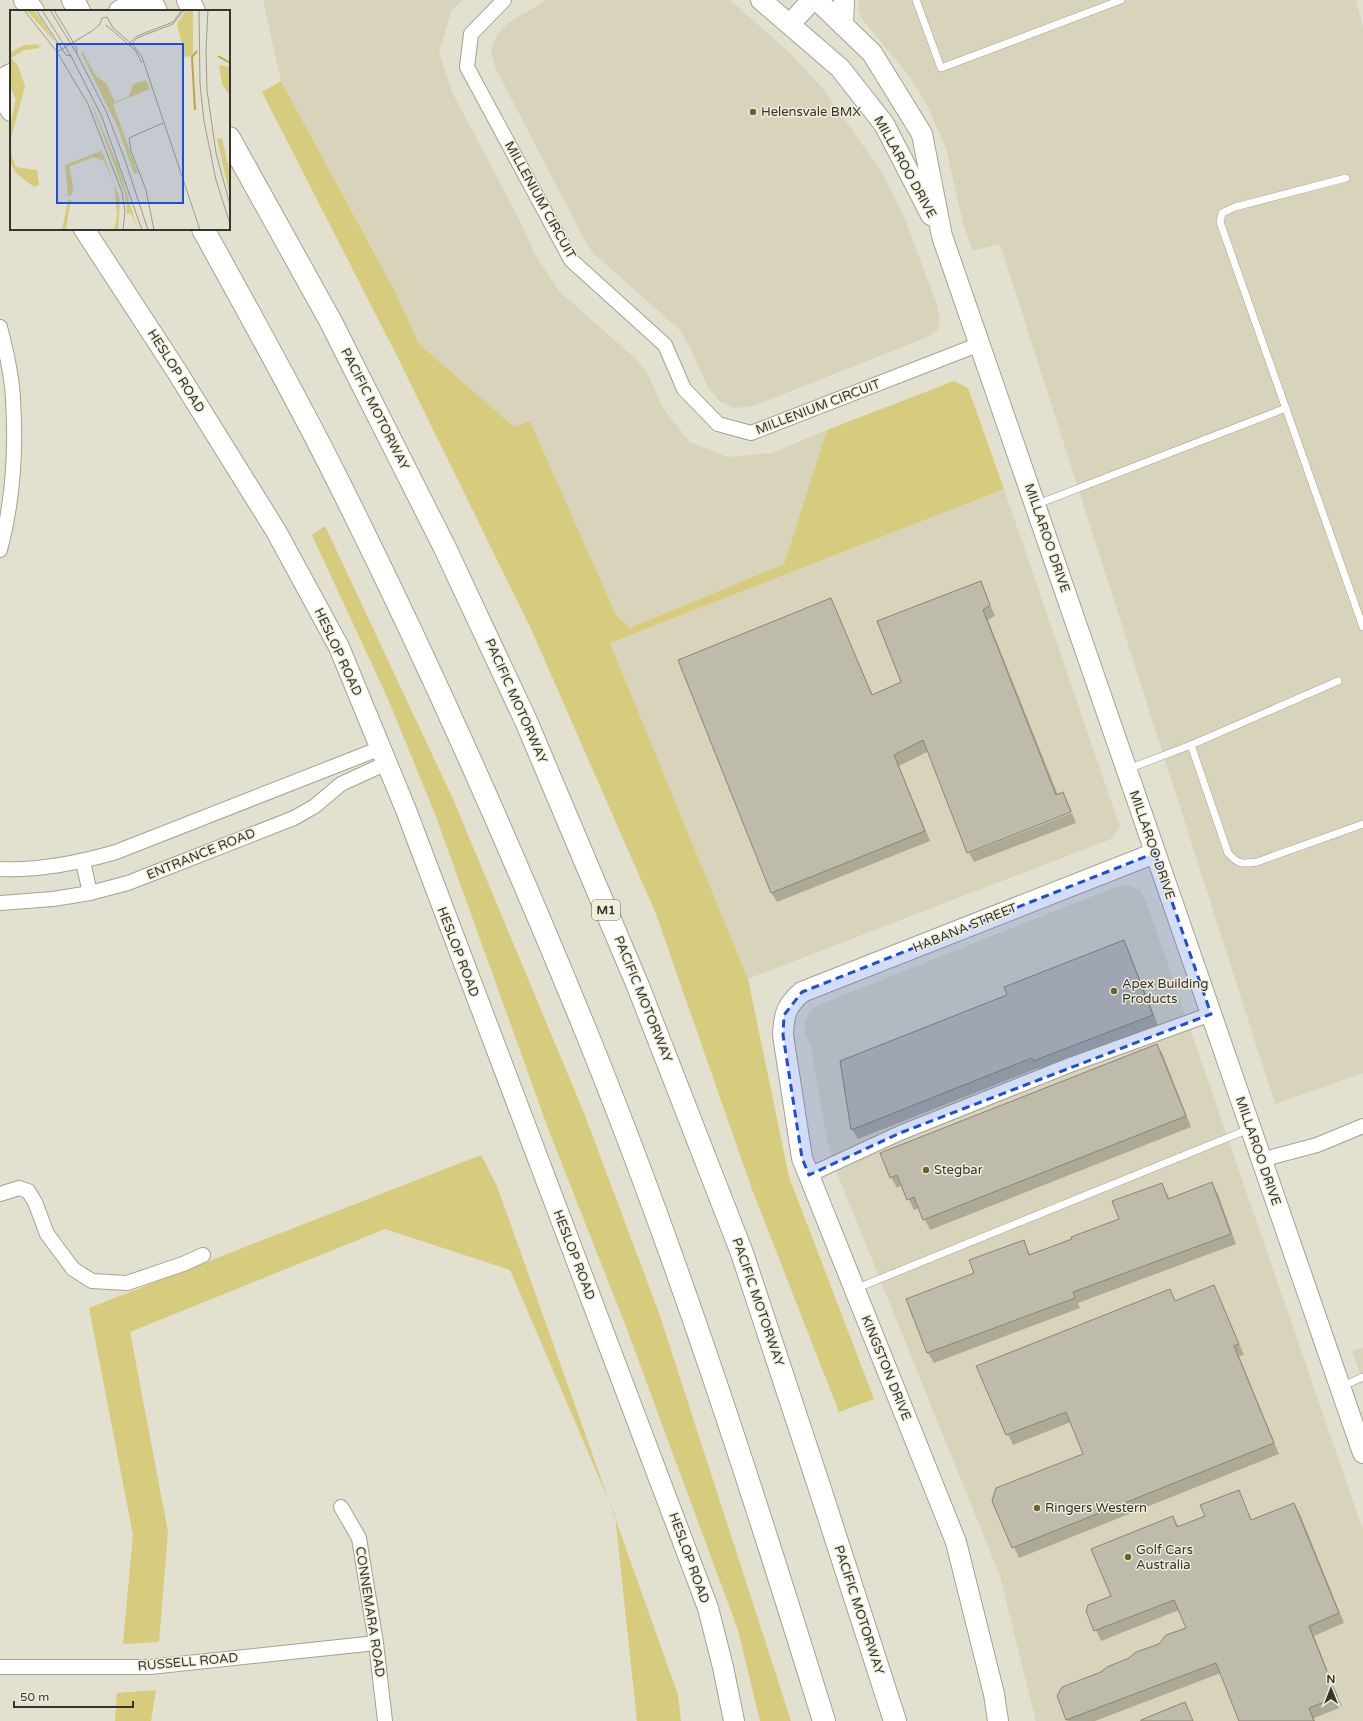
<svg xmlns="http://www.w3.org/2000/svg" width="1363" height="1721" font-family="'Varela Round',sans-serif">
  <style>
    .built { fill: #d8d4bb }
    .green { fill: #d7cb7d }
    .shadow { fill: #0003 }
    .building { fill: #bebbaa; stroke: #888676 }
    .lines { fill: none; stroke-linecap: round; stroke-linejoin: round }
    .lane-casing { stroke: #a4a291; stroke-width: 8 }
    .street-casing { stroke: #a4a291; stroke-width: 16 }
    .secondary-casing { stroke: #a4a291; stroke-width: 22 }
    .highway-casing { stroke: #a4a291; stroke-width: 24 }
    .lane { stroke: #fff; stroke-width: 7 }
    .street { stroke: #fff; stroke-width: 14 }
    .secondary { stroke: #fff; stroke-width: 20 }
    .highway { stroke: #fff; stroke-width: 22 }
    .marked { fill: #1d4ed8; fill-opacity: 0.2; stroke: #1d4ed8; stroke-width: 3; stroke-dasharray: 8 5; stroke-linejoin: round }
    .poi-dot { fill: #6c6430; stroke: #efeddb; stroke-width: 1.5 }
    .labels { text-anchor: middle; dominant-baseline: central; stroke-width: 3; stroke-linejoin: round; paint-order: stroke }
    .shield { fill: #efeddb; stroke: #6d6c61; stroke-width: 1 }
    .shield-label { font-size: 12px; font-weight: bold; fill: #35342d }
    .poi-label { font-size: 13px; fill: #35342d; stroke: #efeddb; text-anchor: start }
    .street-label { font-size: 13px; fill: #35342d; stroke: #efeddb }
    .inset-river { fill: none; stroke: #b8a845; stroke-width: 2 }
    .inset-road { fill: none; stroke: #9d9b8e; stroke-width: 1 }
    .view { fill: #1d4ed8; fill-opacity: 0.15; stroke: #1d4ed8; stroke-width: 2 }
    .inset-edge { fill: none; stroke: #35342d; stroke-width: 2 }
  </style>
  <rect width="100%" height="100%" fill="#e2e0ce"/>
  <!-- built -->
  <g class="built">
    <path d="M263,0H463L452,10L439,52L452,92L520,221L536,256L559,291L637,360L647,373L663,408L690,442L727,457L772,453L827,430L784,564L630,628L616,615L530,421L514,428L419,344L395,291L370,244L281,81Z"/>
    <path d="M547,0H730L791,54L824,90L881,171L904,217L937,305L940,319L938,329L930,336L753,406L735,408L719,401L707,385L693,354L681,331L594,254L585,241L496,69L491,51L496,36L508,23Z"/>
    <path d="M859,0H1356L1363,28V1073L1275,1104L1000,244L972,251L963,223L946,148L926,103L910,77L862,19L858,11Z"/>
    <path d="M1004,489L1120,827L1111,839L748,979L610,643Z"/>
    <path d="M1127,885L1140,890L1146,901L1363,1530V1721H1036L1000,1576L839,1178L827,1141L811,1047L805,1034V1021L810,1012L819,1005L1113,888Z"/>
    <path d="M1363,1348V1382L1352,1351Z"/>
  </g>
  <!-- green -->
  <g class="green">
    <path d="M281,81L395,291L419,344L514,427L530,421L616,615L630,628L784,564L827,430L954,381L968,388L1004,489L610,643L748,979L789,1177L874,1399L839,1412L753,1192L656,914L532,631L398,358L262,92Z"/>
    <path d="M325,526L453,799L584,1113L659,1313L791,1721H760L738,1630L625,1324L549,1131L435,814L388,699L312,535Z"/>
    <path d="M481,1155L497,1186L678,1695L681,1721H637L615,1515L510,1270L385,1229L130,1332L168,1532L159,1642L123,1644L133,1535L89,1308Z"/>
    <path d="M156,1690L151,1721H115L117,1693Z"/>
  </g>
  <!-- shadow -->
  <g class="shadow">
    <path d="M981,582L995,616L988,620L1058,795L1063,793L1072,811L968,851L929,751L899,766L930,841L777,902L771,892L831,600L873,696L902,682Z"/>
    <path d="M1072,813L1076,823L974,862L969,853Z"/>
    <path d="M1123,942L1129,952L1158,1025L1040,1071L1038,1068L858,1139L852,1129L1008,995Z"/>
    <path d="M1157,1045L1163,1055L1191,1127L930,1230L919,1208L914,1210L902,1185L897,1188L891,1177Z"/>
    <path d="M1162,1184L1170,1199L1212,1184L1218,1194L1236,1244L1078,1303L1080,1308L934,1363L928,1353L908,1300L975,1274L1023,1241L1031,1256L1120,1220Z"/>
    <path d="M1214,1287L1244,1355L1239,1356L1279,1454L1019,1558L993,1501L1085,1454L1071,1422L1013,1445L977,1366L1169,1290L1176,1302Z"/>
    <path d="M1238,1491L1252,1521L1294,1504L1300,1514L1344,1623L1314,1636L1342,1707L1314,1718L1315,1721H1240L1221,1673L1095,1721H1067L1101,1673L1187,1629L1179,1610L1101,1641L1087,1611L1112,1597L1173,1517L1179,1527L1206,1516Z"/>
  </g>
  <!-- building -->
  <g class="building">
    <path d="M981,581L990,605L983,610L1056,795L1063,792L1071,812L967,853L923,740L894,755L925,831L771,893L678,660L831,598L872,695L901,682L877,621Z"/>
    <path d="M1124,940L1153,1015L1033,1061L1032,1058L851,1130L840,1061L1007,995L1004,987Z"/>
    <path d="M1157,1044L1186,1116L923,1220L914,1197L907,1200L897,1175L890,1178L880,1153Z"/>
    <path d="M1212,1182L1231,1234L1073,1292L1075,1298L927,1353L906,1299L974,1273L969,1260L1024,1240L1029,1255L1072,1239L1071,1237L1119,1219L1112,1201L1162,1183L1168,1199Z"/>
    <path d="M1214,1285L1239,1344L1234,1346L1274,1443L1012,1548L992,1501L996,1488L1083,1454L1066,1412L1006,1435L976,1366L1170,1289L1175,1301Z"/>
    <path d="M1239,1490L1251,1520L1294,1503L1339,1613L1309,1626L1337,1697L1309,1708L1314,1721H1239L1216,1663L1066,1720L1057,1696L1062,1687L1101,1672L1107,1667L1129,1658L1136,1652L1159,1644L1166,1635L1186,1628L1174,1600L1094,1631L1086,1611L1088,1605L1111,1596L1091,1549L1173,1516L1177,1527L1205,1516L1200,1505Z"/>
    <path d="M1185,1702L1193,1721H1141V1720Z"/>
  </g>
  <g class="lines">
    <!-- lane casing -->
    <g class="lane-casing">
      <g id="lane">
        <path d="M916,0L941,68L1121,0"/>
        <path d="M1346,178L1235,207L1222,213L1220,222L1363,627"/>
        <path d="M1035,505L1286,408"/>
        <path d="M1191,745L1228,853C1239,865 1242,864 1257,862L1363,824"/>
        <path d="M1128,769L1191,745L1338,681"/>
        <path d="M855,1289L1249,1129"/>
        <path d="M1341,1387L1363,1377"/>
      </g>
    </g>
    <!-- street casing -->
    <g class="street-casing">
      <g id="street">
        <path d="M504,0L471,34L467,67L571,260L665,345L684,389L718,424L751,433L980,344"/>
        <path d="M0,327C6,350 12,375 13,399C16,448 13,502 0,550"/>
        <path d="M83,862L90,893"/>
        <path d="M0,869C40,871 78,863 116,852L381,748"/>
        <path d="M0,903L53,899L90,893L128,883L294,818L315,806L341,784L387,763"/>
        <path d="M1261,1160L1317,1145L1363,1126"/>
        <path d="M809,1175L900,1133L1070,1065L1211,1014"/>
        <path d="M0,1194L19,1188L28,1191L35,1202L47,1234L73,1269L92,1281L127,1283L183,1264L203,1255"/>
        <path d="M341,1507L359,1538L376,1643L385,1721"/>
        <path d="M0,1667H150L376,1643"/>
      </g>
    </g>
    <!-- secondary casing -->
    <g class="secondary-casing">
      <g id="secondary">
        <path d="M761,0L840,68L884,124L931,215"/>
        <path d="M817,0L872,53L922,134L942,236L1363,1453"/>
        <path d="M119,11L138,0"/>
        <path d="M790,24L812,0"/>
        <path d="M843,25L844,0"/>
        <path d="M0,80L11,74"/>
        <path d="M0,92L11,111"/>
        <path d="M84,229L174,367L276,531L339,647L406,810L708,1608L723,1667L734,1721"/>
        <path d="M998,1721L994,1694L956,1542L802,1158L783,1035C784,1014 786,1006 802,992L1155,853"/>
      </g>
    </g>
    <!-- highway casing -->
    <g class="highway-casing">
      <g id="highway">
        <path d="M25,0L33,11"/>
        <path d="M73,0L79,11"/>
        <path d="M150,0L156,11"/>
        <path d="M188,0L194,11"/>
        <path d="M229,138L331,322L445,548L526,721L638,986L742,1253L819,1486L895,1721"/>
        <path d="M203,229C246,307 290,386 330,465C423,649 507,838 585,1029C677,1255 752,1488 824,1721"/>
      </g>
    </g>
    <!-- lane -->
    <use href="#lane" class="lane"/>
    <!-- street -->
    <use href="#street" class="street"/>
    <!-- secondary -->
    <use href="#secondary" class="secondary"/>
    <!-- highway -->
    <use href="#highway" class="highway"/>
  </g>
  <!-- marked area -->
  <path class="marked" d="M1155,853L1211,1014L900,1133L809,1175L802,1158L783,1035L784,1015L802,992Z"/>
  <!-- markers -->
  <g class="poi-dot">
    <circle cx="753" cy="112" r="4"/>
    <circle cx="1114" cy="991" r="4"/>
    <circle cx="926" cy="1170" r="4"/>
    <circle cx="1037" cy="1508" r="4"/>
    <circle cx="1128" cy="1557" r="4"/>
  </g>
  <g class="labels">
    <!-- shield labels -->
    <rect class="shield" x="592" y="900" width="28" height="20" rx="3"/>
    <g class="shield-label">
      <text x="606" y="910">M1</text>
    </g>
    <!-- poi labels -->
    <g class="poi-label">
      <text x="761" y="112">Helensvale BMX</text>
      <text x="1122" y="984">Apex Building<tspan x="1122" dy="15">Products</tspan></text>
      <text x="934" y="1170">Stegbar</text>
      <text x="1045" y="1508">Ringers Western</text>
      <text x="1136" y="1550">Golf Cars<tspan x="1136" dy="15">Australia</tspan></text>
    </g>
    <!-- street labels -->
    <g class="street-label">
      <text transform="translate(905 167) rotate(61)">MILLAROO DRIVE</text>
      <text transform="translate(540 200) rotate(61)">MILLENIUM CIRCUIT</text>
      <text transform="translate(176 371) rotate(58)">HESLOP ROAD</text>
      <text transform="translate(818 407) rotate(-21)">MILLENIUM CIRCUIT</text>
      <text transform="translate(375 409) rotate(63)">PACIFIC MOTORWAY</text>
      <text transform="translate(1047 538) rotate(71)">MILLAROO DRIVE</text>
      <text transform="translate(338 652) rotate(65)">HESLOP ROAD</text>
      <text transform="translate(516 701) rotate(66)">PACIFIC MOTORWAY</text>
      <text transform="translate(1152 845) rotate(71)">MILLAROO DRIVE</text>
      <text transform="translate(201 854) rotate(-22)">ENTRANCE ROAD</text>
      <text transform="translate(965 928) rotate(-22)">HABANA STREET</text>
      <text transform="translate(458 952) rotate(69)">HESLOP ROAD</text>
      <text transform="translate(643 999) rotate(68)">PACIFIC MOTORWAY</text>
      <text transform="translate(1258 1151) rotate(71)">MILLAROO DRIVE</text>
      <text transform="translate(574 1255) rotate(69)">HESLOP ROAD</text>
      <text transform="translate(758 1302) rotate(71)">PACIFIC MOTORWAY</text>
      <text transform="translate(886 1368) rotate(68)">KINGSTON DRIVE</text>
      <text transform="translate(689 1558) rotate(70)">HESLOP ROAD</text>
      <text transform="translate(859 1610) rotate(72)">PACIFIC MOTORWAY</text>
      <text transform="translate(370 1612) rotate(81)">CONNEMARA ROAD</text>
      <text transform="translate(188 1662) rotate(-5)">RUSSELL ROAD</text>
    </g>
  </g>
  <!-- overview -->
  <g transform="translate(10 10)">
    <rect width="220" height="220" fill="#e2e0ce"/>
    <path d="M23,0L31,9L47,34L17,1ZM176,0H183V46L175,47L167,14ZM28,34L30,38L14,40L1,48L8,56L15,76L1,128L2,147L6,157L27,160L29,175L24,177L6,163L0,152V115L6,90L0,76V43L14,35ZM73,42L86,66L96,73L105,92L119,86L123,74L136,70L140,79L103,94L128,163L124,164L108,118L71,43ZM209,55L220,57V86L212,74ZM77,83L108,155L128,220L121,203L117,204L115,184ZM212,128L220,165V187L207,129ZM91,141L93,143L104,174L110,190L108,220H104L107,205L104,174L94,151L83,147L59,157L63,175L62,185L58,186L55,155ZM58,190H61L56,219L52,220Z" fill="#d7cb7d"/>
    <path class="inset-river" d="M208,46L220,53M185,100L182,47L187,41"/>
    <path class="inset-road" d="M14,0L47,42L78,94L112,182L115,202L113,220M26,0L56,45L61,46M32,0L61,46L92,107L132,220M40,0L67,44L96,101L115,150L138,220M44,0L66,37L67,43M189,0L190,74L194,111L206,170L220,214M198,0L196,40L197,80L206,143L220,195M96,15L125,40L132,53M82,21L90,14L92,8L97,7L103,18L123,35L132,47L190,220M118,35L127,26L163,12L172,0M120,36L127,28L163,14L174,0M47,42L82,21M144,220L136,180L121,141L119,128L153,113"/>
    <path class="view" d="M47,34H173V193H47Z"/>
    <rect width="220" height="220" class="inset-edge"/>
  </g>
  <!-- north arrow -->
  <g transform="translate(1331 1689)" stroke="#efeddb" stroke-width="3" paint-order="stroke">
  <path d="M0-3L7 15L0 10L-7 15Z" fill="#35342d"/>
  <text y="-6" font-size="11" font-weight="bold" text-anchor="middle" fill="#35342d">N</text>
  </g>
  <!-- scale -->
  <path d="M14 1701v6h119v-6" fill="none" stroke="#35342d" stroke-width="2"/>
  <text x="20" y="1701" font-size="12" fill="#35342d" stroke="#efeddb" stroke-width="3" paint-order="stroke">50 m</text>
</svg>
